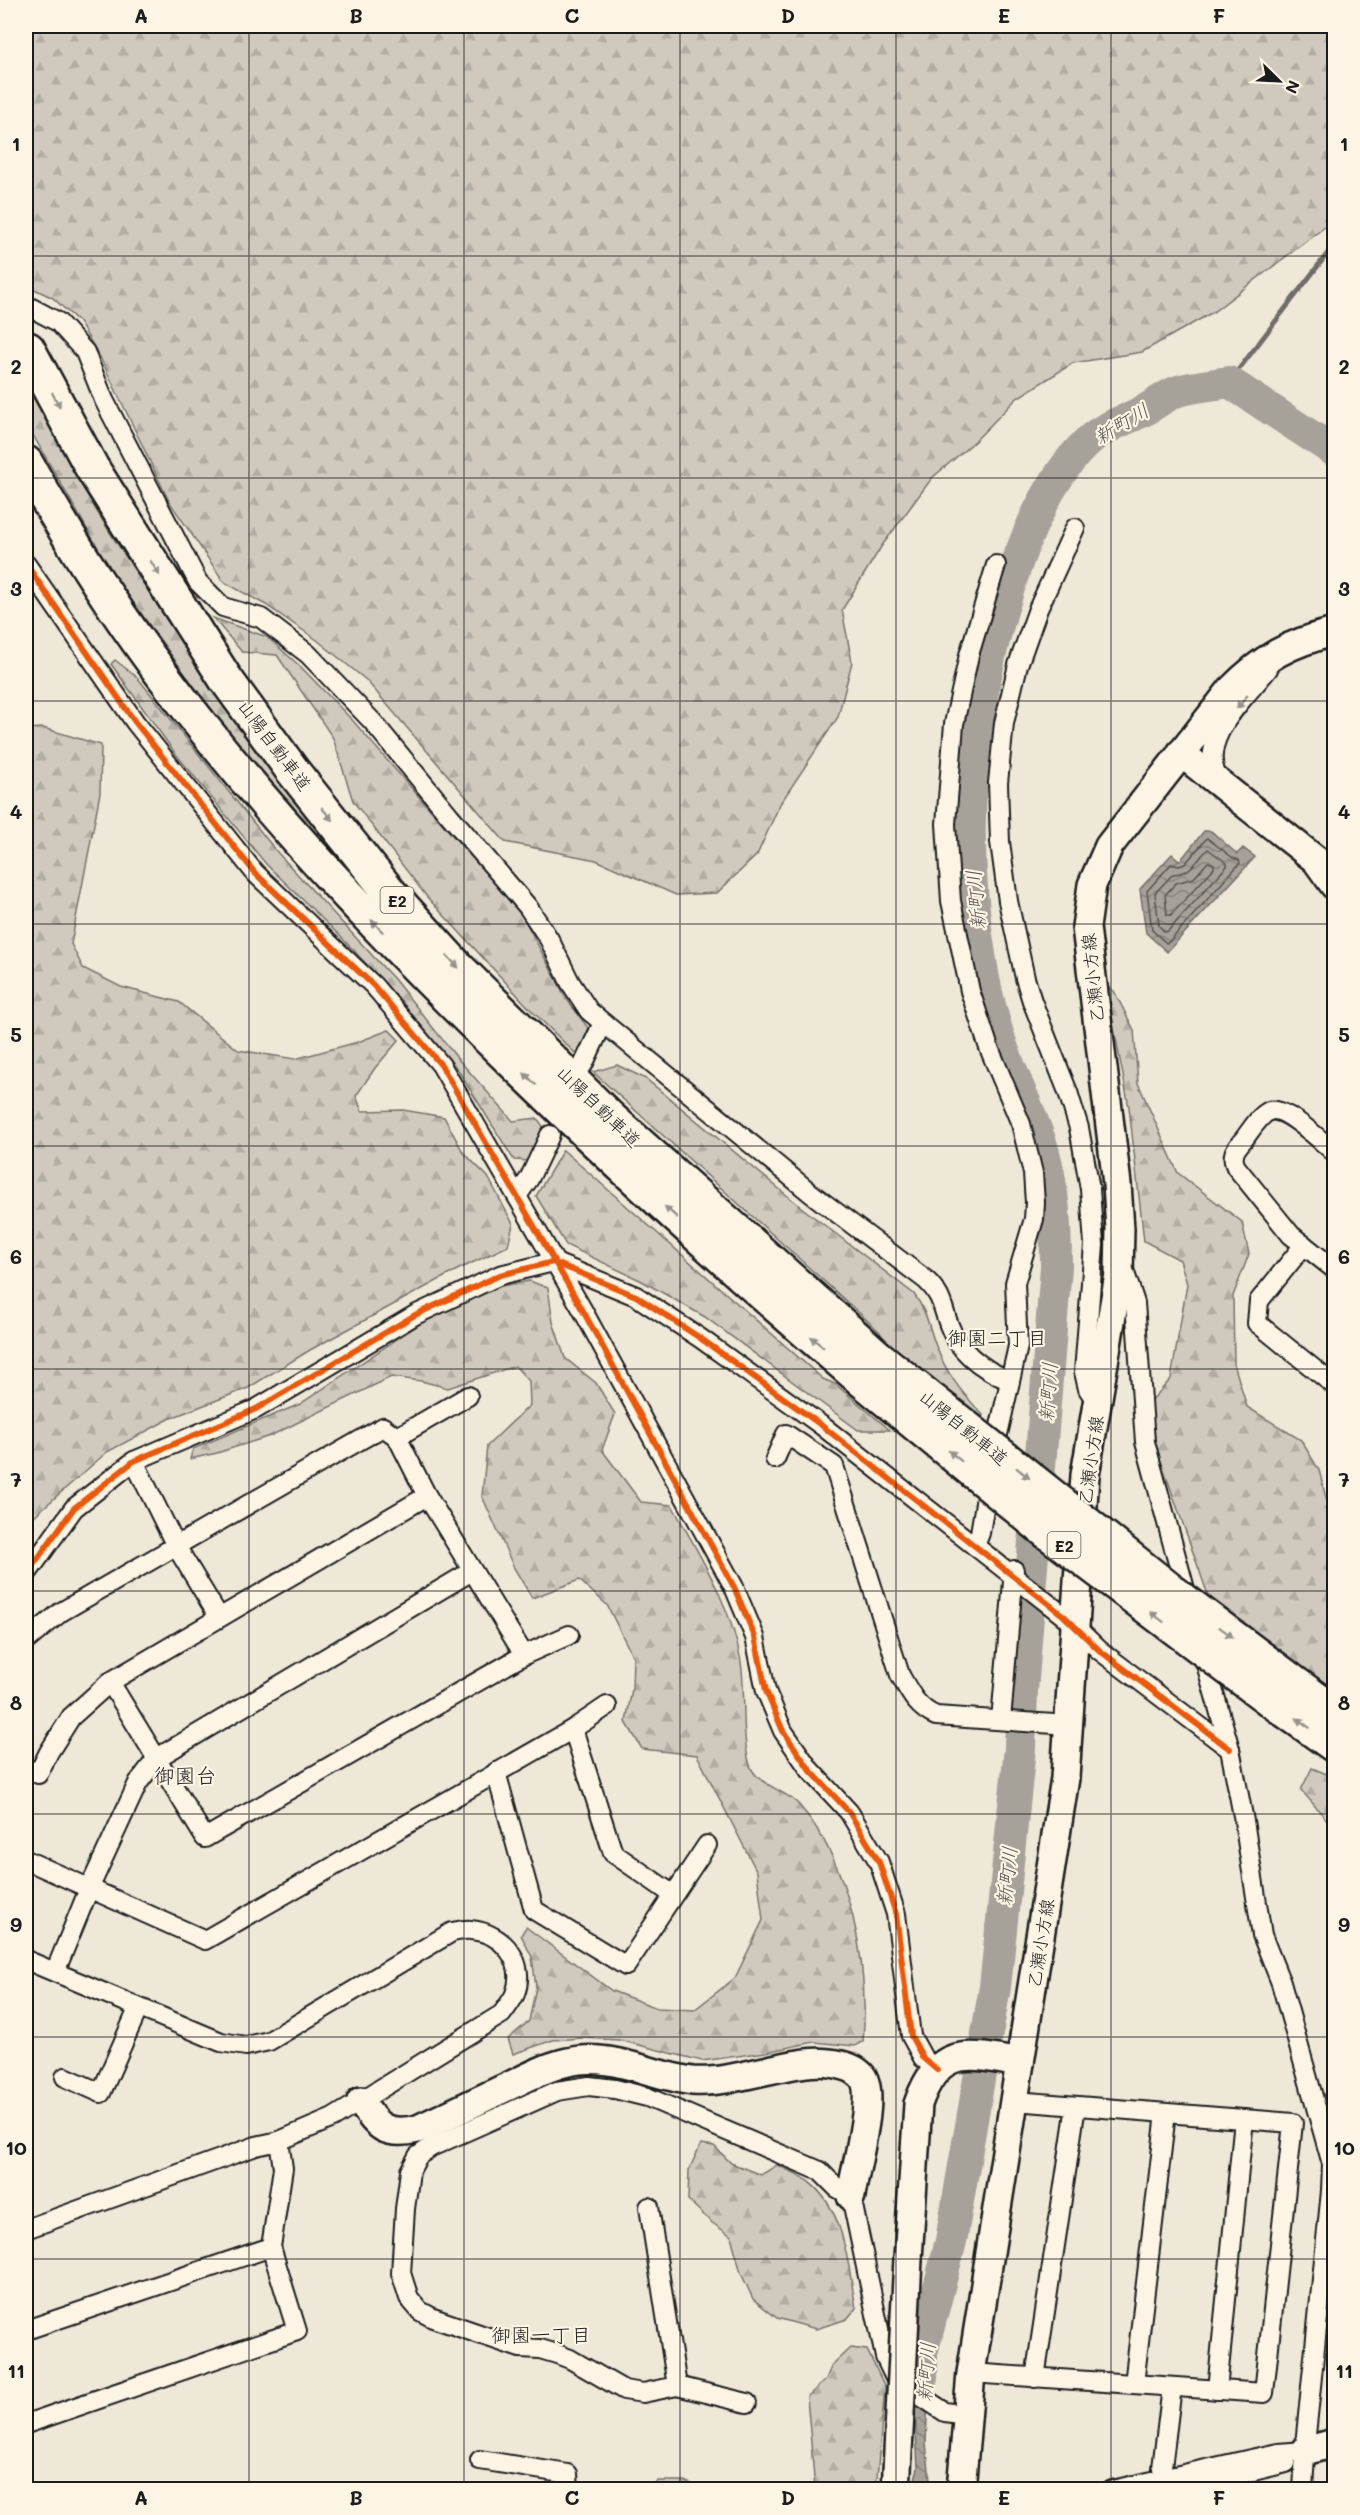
<svg xmlns="http://www.w3.org/2000/svg" width="1360" height="2515" font-family="Mali,'Klee One',sans-serif">
  <style>
    .forest { fill: url(#forest-firs); stroke: #76736c; stroke-width: 1.5 }
    .water { fill: url(#water-waves); stroke: #6f6c67; stroke-width: 1.5 }
    .lines { fill: none; stroke-linecap: round; stroke-linejoin: round }
    .shore { stroke: #54524e; stroke-width: 1.5 }
    .stream { stroke: #6f6c67; stroke-width: 5 }
    .river { stroke: #a7a299; stroke-width: 32 }
    .street-casing { stroke: #1c1c1c; stroke-width: 22 }
    .secondary-casing { stroke: #1c1c1c; stroke-width: 32 }
    .highway-casing { stroke: #1c1c1c; stroke-width: 38 }
    .street { stroke: #fcf5e5; stroke-width: 18 }
    .secondary { stroke: #fcf5e5; stroke-width: 27 }
    .highway { stroke: #fcf5e5; stroke-width: 33 }
    .secondary-bridge-casing { stroke: #1c1c1c; stroke-width: 32; stroke-linecap: butt }
    .highway-bridge-casing { stroke: #1c1c1c; stroke-width: 38; stroke-linecap: butt }
    .secondary-bridge { stroke: #fcf5e5; stroke-width: 27 }
    .highway-bridge { stroke: #fcf5e5; stroke-width: 33 }
    .cycleway-casing { stroke: #fcf5e5; stroke-width: 10 }
    .cycleway { stroke: #e8590c; stroke-width: 6 }
    .oneway { fill: #97938b }
    .grid { fill: none; stroke: #1c1c1c; stroke-width: 1.5; stroke-opacity: 0.55 }
    .labels { text-anchor: middle; dominant-baseline: central; stroke-width: 4.5; stroke-linejoin: round; paint-order: stroke }
    .shield { fill: #fcf5e5; stroke: #5f5d58; stroke-width: 1.5 }
    .shield-label { font-size: 16px; font-weight: bold; fill: #1c1c1c }
    .street-label { font-size: 18px; fill: #1c1c1c; stroke: #fcf5e5 }
    .water-label { font-size: 20px; font-style: italic; fill: #5b5854; stroke: #fcf5e5 }
    .neighbourhood-label { font-size: 20px; fill: #1c1c1c; stroke: #fcf5e5 }
    .quarter-label { font-size: 21px; fill: #1c1c1c; stroke: #fcf5e5 }
    .neatline { fill: none; stroke: #1c1c1c; stroke-width: 2 }
    .grid-label { font-size: 20px; text-anchor: middle; font-weight: bold; fill: #1c1c1c }
  </style>
  <defs>
    <pattern id="forest-firs" width="22" height="20" patternUnits="userSpaceOnUse" patternTransform="scale(1.5)"><rect width="22" height="20" fill="#cfcabd"/><path d="M5 1l3.5 6h-7zM16 11l3.5 6h-7z" fill="#b1ada2"/></pattern>
    <pattern id="water-waves" width="16" height="10" patternUnits="userSpaceOnUse" patternTransform="scale(1.5)"><rect width="16" height="10" fill="#a7a299"/><path d="M0 5q4-4 8 0t8 0" fill="none" stroke="#87837c"/></pattern>
  </defs>
  <rect width="100%" height="100%" fill="#eee8d9"/>
  <filter id="ink" filterUnits="userSpaceOnUse"><feTurbulence type="fractalNoise" baseFrequency=".0167" numOctaves="2"/><feDisplacementMap in="SourceGraphic" scale="12" xChannelSelector="R" yChannelSelector="G"/><feConvolveMatrix kernelMatrix="1 2 1 2 8 2 1 2 1" color-interpolation-filters="sRGB"/></filter>
  <g filter="url(#ink)">
    <!-- forest -->
    <g class="forest">
      <path d="M26,26H1334V220L1213,312L1142,352L1073,363L1017,398L974,442L932,478L881,547L842,610L852,662L838,717L780,804L757,855L717,893L676,895L596,860L505,842L366,680L317,640L266,605L224,582L169,501L99,355L79,322L53,298L26,285Z"/>
      <path d="M26,381C56,439 86,497 122,551C210,688 312,814 412,942L283,799L222,725L116,579L26,423Z"/>
      <path d="M213,618L267,637L301,667L353,721L522,915L566,998L588,1028L587,1037L575,1053L532,1011L427,897L353,801L333,738L277,655L242,652Z"/>
      <path d="M115,660L137,677L277,852L394,979L458,1059L513,1121L537,1118L545,1129L529,1161L514,1160L458,1070L402,1002L341,937L266,864L175,753L111,664Z"/>
      <path d="M43,728L101,745L100,793L71,944L83,968L121,987L179,1002L238,1050L295,1059L358,1042L389,1030L399,1040L375,1068L356,1096L362,1111L403,1110L444,1117L463,1152L488,1177L513,1224L508,1246L457,1270L310,1350L248,1388L171,1418L107,1452L26,1523V729Z"/>
      <path d="M1106,986L1114,991L1134,1030L1138,1083L1178,1173L1242,1222L1249,1254L1233,1296L1234,1364L1247,1407L1301,1440L1319,1470L1334,1530V1697L1214,1612L1156,1447L1151,1401L1171,1379L1187,1284L1180,1260L1144,1241L1129,1107Z"/>
      <path d="M617,1065L646,1079L801,1207L914,1294C928,1314 928,1325 936,1346C947,1375 962,1393 983,1415L981,1421L886,1344L880,1332L593,1072Z"/>
      <path d="M563,1150L823,1379L835,1384L890,1430H858L705,1317L642,1281L566,1245L536,1196Z"/>
      <path d="M530,1281L548,1288L553,1322L565,1358L596,1383L615,1414L602,1450L641,1502L672,1505C699,1555 732,1606 741,1662C746,1695 741,1730 749,1762C754,1785 785,1789 799,1805C851,1864 869,1964 863,2041L855,2046L814,2042L766,2052L702,2061L619,2040L582,2038L553,2040L513,2054L508,2039L529,2021L536,1987L532,1957L521,1935L526,1927L612,1991L657,2008L694,2010L735,1978L763,1920L757,1872L697,1755L642,1749L626,1722L632,1689L633,1657L607,1605L579,1580L532,1598L514,1568L482,1496L487,1446L530,1405L529,1381L515,1366L448,1388L421,1381L391,1377L270,1436L217,1453L190,1459L193,1449L300,1404L424,1321L495,1287Z"/>
      <path d="M1312,1768L1334,1777V1828L1301,1790Z"/>
      <path d="M701,2144L714,2146L731,2163L761,2175L777,2165C785,2169 794,2172 802,2177C846,2205 847,2263 856,2308L847,2319L816,2329L777,2318L753,2299L741,2273L731,2236L711,2222L688,2200L689,2170Z"/>
      <path d="M850,2348L867,2350L885,2387L876,2489H815L807,2397L826,2379L832,2365Z"/>
      <path d="M684,2481L703,2489H649L658,2481Z"/>
    </g>
    <!-- water -->
    <g class="water">
      <path d="M1204,831H1211L1237,854L1243,848L1255,857L1167,952L1146,933L1140,889L1172,854L1180,861Z"/>
      <path d="M928,2333L923,2367L928,2391L926,2443L931,2489L912,2490L918,2468L915,2412L919,2355Z"/>
    </g>
    <g class="lines">
      <!-- shore -->
      <g class="shore">
        <path d="M1207,838L1233,858L1239,860L1240,863L1169,942L1166,943L1152,930L1147,891L1171,864L1179,866L1185,864Z"/>
        <path d="M1208,849L1227,863V866L1168,931L1165,932L1159,926L1155,893L1173,874C1191,874 1196,861 1208,849Z"/>
        <path d="M1208,862L1214,864V868L1171,915H1167L1165,895L1176,883L1194,878Z"/>
      </g>
      <!-- stream -->
      <path class="stream" d="M1229,382L1334,245"/>
      <!-- river -->
      <path class="river" d="M922,2378V2353L951,2241L995,1987L1020,1748L1022,1691L1056,1267C1056,1226 1054,1185 1042,1146C1031,1112 1014,1080 1002,1046C993,1019 985,989 981,961C958,829 971,704 1012,578C1027,531 1054,469 1093,437C1110,424 1129,419 1147,409C1157,403 1167,395 1178,391C1194,386 1212,385 1229,382L1334,451"/>
      <!-- street casing -->
      <g class="street-casing">
        <g id="street">
          <path d="M26,305L58,322L85,352L104,400L198,582L223,607L261,618L308,654L373,722L450,816L528,907L549,939L570,982L589,1011L812,1194L926,1280C942,1295 942,1306 949,1325C959,1353 984,1370 1010,1381"/>
          <path d="M1075,528L1038,609L1018,665L1004,723L998,783L1000,842L1008,901L1025,978L1032,1001L1068,1092L1079,1128L1090,1189L1094,1245L1084,1372L1088,1389L1098,1404"/>
          <path d="M26,564L135,722L255,873L374,986L441,1065L582,1309L734,1587L755,1637L766,1691L783,1731L810,1770L849,1812L879,1862L896,1914L911,2036L923,2058L937,2070"/>
          <path d="M1221,783C1192,744 1245,698 1268,669"/>
          <path d="M583,1065L603,1023"/>
          <path d="M1334,1152C1322,1142 1284,1105 1269,1111C1259,1116 1251,1130 1244,1139C1236,1148 1230,1155 1236,1167L1291,1235L1334,1269"/>
          <path d="M517,1196L529,1179L550,1135"/>
          <path d="M1304,1245L1259,1301L1257,1323L1334,1385"/>
          <path d="M1123,1267L1135,1303L1145,1442L1188,1600"/>
          <path d="M397,1437L468,1396"/>
          <path d="M775,1459L786,1434L834,1466L900,1675C910,1693 917,1708 936,1716L1070,1725"/>
          <path d="M134,1461L176,1546L219,1617"/>
          <path d="M975,1546L980,1533L992,1461L1018,1346L1015,1283L1034,1219L1035,1203L1033,1173L1021,1124L989,1048L970,991L951,901L946,824L954,724L969,655L996,565"/>
          <path d="M26,1575L74,1508L134,1461L256,1409L415,1315L500,1275L553,1262L636,1296L700,1338L821,1425L1064,1616L1099,1650L1230,1749"/>
          <path d="M26,1641L61,1612L383,1427L397,1437L427,1496L524,1655"/>
          <path d="M1202,1650L1230,1749L1244,1821L1262,1935L1281,1983L1332,2164L1331,2191L1306,2435L1303,2490"/>
          <path d="M110,1682L205,1838L524,1655L569,1635"/>
          <path d="M1001,1720L1014,1570"/>
          <path d="M573,1729L613,1853L672,1894"/>
          <path d="M26,1768L38,1774L49,1752L71,1717L110,1682L427,1496"/>
          <path d="M496,1772L534,1910L626,1966L707,1845"/>
          <path d="M26,1860L205,1940L573,1729L607,1706"/>
          <path d="M26,1960L221,2042L246,2046L269,2041L452,1932C458,1931 465,1929 471,1930C503,1933 527,1962 515,1994C512,2001 506,2008 502,2014L333,2118L279,2141L256,2146L26,2229"/>
          <path d="M55,1972L89,1889L138,1783L157,1758L472,1571"/>
          <path d="M65,2077L101,2093L138,2009"/>
          <path d="M649,2207L677,2386L643,2393L624,2390L570,2359L557,2354L540,2349L520,2348L433,2318L420,2311L409,2298L401,2273L405,2209L410,2171L418,2156L431,2147L557,2091L589,2086L615,2089L647,2097L820,2171L837,2188L851,2196L885,2357L896,2380L945,2412L966,2415"/>
          <path d="M26,2330L271,2247"/>
          <path d="M971,2373L1264,2393L1293,2123L1015,2101"/>
          <path d="M1035,2378L1076,2106"/>
          <path d="M1134,2384L1166,2113"/>
          <path d="M677,2386L747,2403"/>
          <path d="M1217,2390L1244,2119"/>
          <path d="M26,2424L297,2331L271,2247L283,2168L279,2141"/>
          <path d="M480,2460L568,2474L569,2490"/>
          <path d="M1164,2478L1162,2468L1172,2387"/>
          <path d="M1112,2490L1278,2453L1305,2451"/>
          <path d="M1177,2490L1286,2463"/>
        </g>
      </g>
      <!-- secondary casing -->
      <g class="secondary-casing">
        <g id="secondary">
          <path d="M1181,753L1316,860L1334,885"/>
          <path d="M361,2101C376,2128 387,2136 418,2129C449,2115 479,2100 509,2086C528,2077 548,2066 568,2062C611,2052 652,2076 693,2081C726,2084 771,2067 806,2063C822,2061 851,2063 862,2076C877,2094 854,2171 851,2196"/>
          <path d="M908,2259L918,2104C939,2044 968,2054 1020,2063"/>
          <path d="M1305,2451L1334,2443"/>
          <path d="M961,2490L971,2373L1065,1778L1085,1475L1119,1274L1120,1229L1117,1184L1086,927L1092,885L1109,846L1231,690C1263,657 1290,643 1334,632"/>
        </g>
      </g>
      <!-- highway casing -->
      <g class="highway-casing">
        <g id="highway">
          <path d="M28,349L92,468L225,678L292,770L390,893L459,969L610,1118L879,1358"/>
          <path d="M26,463C66,534 109,603 158,669C265,813 390,943 519,1068C630,1176 744,1279 862,1380"/>
          <path d="M1289,1679L1334,1712"/>
          <path d="M1272,1701L1334,1745"/>
        </g>
      </g>
      <!-- street -->
      <use href="#street" class="street"/>
      <!-- secondary -->
      <use href="#secondary" class="secondary"/>
      <!-- highway -->
      <use href="#highway" class="highway"/>
      <!-- secondary-bridge casing -->
      <g class="secondary-bridge-casing">
        <path id="secondary-bridge" d="M896,2490L908,2259"/>
      </g>
      <!-- highway-bridge casing -->
      <g class="highway-bridge-casing">
        <g id="highway-bridge">
          <path d="M879,1358L1170,1590L1289,1679"/>
          <path d="M862,1380L1046,1531L1272,1701"/>
        </g>
      </g>
      <!-- secondary-bridge -->
      <use href="#secondary-bridge" class="secondary-bridge"/>
      <!-- highway-bridge -->
      <use href="#highway-bridge" class="highway-bridge"/>
      <!-- cycleway casing -->
      <g class="cycleway-casing">
        <g id="cycleway">
          <path d="M26,564L135,722L255,873L374,986L441,1065L582,1309L734,1587L755,1637L766,1691L783,1731L810,1770L849,1812L879,1862L896,1914L911,2036L923,2058L937,2070"/>
          <path d="M26,1575L74,1508L134,1461L256,1409L415,1315L500,1275L553,1262L636,1296L700,1338L821,1425L1064,1616L1099,1650L1230,1749"/>
        </g>
      </g>
      <!-- cycleway -->
      <use href="#cycleway" class="cycleway"/>
    </g>
    <!-- one-way arrows -->
    <defs><path id="oneway-solid" d="M-6-.8H1V-3.2L6.5 0L1 3.2V.8H-6Z" transform="scale(1.5)"/></defs>
    <g class="oneway">
      <use href="#oneway-solid" transform="translate(56 400) rotate(62)"/>
      <use href="#oneway-solid" transform="translate(155 568) rotate(58)"/>
      <use href="#oneway-solid" transform="translate(1242 702) rotate(129)"/>
      <use href="#oneway-solid" transform="translate(327 814) rotate(51)"/>
      <use href="#oneway-solid" transform="translate(377 926) rotate(-134)"/>
      <use href="#oneway-solid" transform="translate(453 962) rotate(47)"/>
      <use href="#oneway-solid" transform="translate(530 1079) rotate(-136)"/>
      <use href="#oneway-solid" transform="translate(671 1212) rotate(-138)"/>
      <use href="#oneway-solid" transform="translate(817 1342) rotate(-140)"/>
      <use href="#oneway-solid" transform="translate(955 1456) rotate(-141)"/>
      <use href="#oneway-solid" transform="translate(1023 1473) rotate(39)"/>
      <use href="#oneway-solid" transform="translate(1157 1617) rotate(-143)"/>
      <use href="#oneway-solid" transform="translate(1226 1632) rotate(37)"/>
      <use href="#oneway-solid" transform="translate(1303 1723) rotate(-144)"/>
    </g>
  </g>
  <!-- grid -->
  <path class="grid" d="M249,26V2490M464,26V2490M680,26V2490M896,26V2490M1111,26V2490M26,256H1334M26,478H1334M26,701H1334M26,924H1334M26,1146H1334M26,1369H1334M26,1591H1334M26,1814H1334M26,2037H1334M26,2259H1334"/>
  <g class="labels">
    <!-- shield labels -->
    <g class="shield">
      <rect x="380.5" y="887" width="33" height="26" rx="4.5"/>
      <rect x="1047.5" y="1532" width="33" height="26" rx="4.5"/>
    </g>
    <g class="shield-label">
      <text x="397" y="900">E2</text>
      <text x="1064" y="1545">E2</text>
    </g>
    <!-- street labels -->
    <g class="street-label">
      <text transform="translate(275 745) rotate(53)">山陽自動車道</text>
      <text transform="translate(1092 978) rotate(-96)">乙瀬小方線</text>
      <text transform="translate(599 1106) rotate(44)">山陽自動車道</text>
      <text transform="translate(964 1427) rotate(39)">山陽自動車道</text>
      <text transform="translate(1090 1460) rotate(-82)">乙瀬小方線</text>
      <text transform="translate(1040 1943) rotate(-81)">乙瀬小方線</text>
    </g>
    <!-- water labels -->
    <g class="water-label">
      <text transform="translate(1121 423) rotate(-31)">新町川</text>
      <text transform="translate(975 900) rotate(-95)">新町川</text>
      <text transform="translate(1047 1392) rotate(-86)">新町川</text>
      <text transform="translate(1006 1876) rotate(-84)">新町川</text>
      <text transform="translate(925 2372) rotate(-86)">新町川</text>
    </g>
    <!-- neighbourhood labels -->
    <g class="neighbourhood-label">
      <text x="997" y="1337">御園二丁目</text>
      <text x="541" y="2334">御園一丁目</text>
    </g>
    <!-- quarter labels -->
    <g class="quarter-label">
      <text x="185" y="1774">御園台</text>
    </g>
  </g>
  <!-- margin -->
  <rect width="1360" height="2515" fill="none" stroke="#fcf5e5" stroke-width="66"/>
  <!-- north arrow -->
  <g transform="translate(1279 81) rotate(114)" stroke="#fcf5e5" stroke-width="4.5" paint-order="stroke">
  <path d="M0-4.5L10 22L0 15L-10 22Z" fill="#1c1c1c"/>
  <text y="-9" font-size="16" font-weight="bold" text-anchor="middle" fill="#1c1c1c">N</text>
  </g>
  <rect x="33" y="33" width="1294" height="2449" class="neatline"/>
  <g class="grid-label">
    <text x="141" y="23">A</text>
    <text x="356" y="23">B</text>
    <text x="572" y="23">C</text>
    <text x="788" y="23">D</text>
    <text x="1004" y="23">E</text>
    <text x="1219" y="23">F</text>
    <text x="16" y="151">1</text>
    <text x="1344" y="151">1</text>
    <text x="16" y="374">2</text>
    <text x="1344" y="374">2</text>
    <text x="16" y="596">3</text>
    <text x="1344" y="596">3</text>
    <text x="16" y="819">4</text>
    <text x="1344" y="819">4</text>
    <text x="16" y="1042">5</text>
    <text x="1344" y="1042">5</text>
    <text x="16" y="1264">6</text>
    <text x="1344" y="1264">6</text>
    <text x="16" y="1487">7</text>
    <text x="1344" y="1487">7</text>
    <text x="16" y="1710">8</text>
    <text x="1344" y="1710">8</text>
    <text x="16" y="1932">9</text>
    <text x="1344" y="1932">9</text>
    <text x="16" y="2155">10</text>
    <text x="1344" y="2155">10</text>
    <text x="16" y="2378">11</text>
    <text x="1344" y="2378">11</text>
    <text x="141" y="2505">A</text>
    <text x="356" y="2505">B</text>
    <text x="572" y="2505">C</text>
    <text x="788" y="2505">D</text>
    <text x="1004" y="2505">E</text>
    <text x="1219" y="2505">F</text>
  </g>
</svg>
